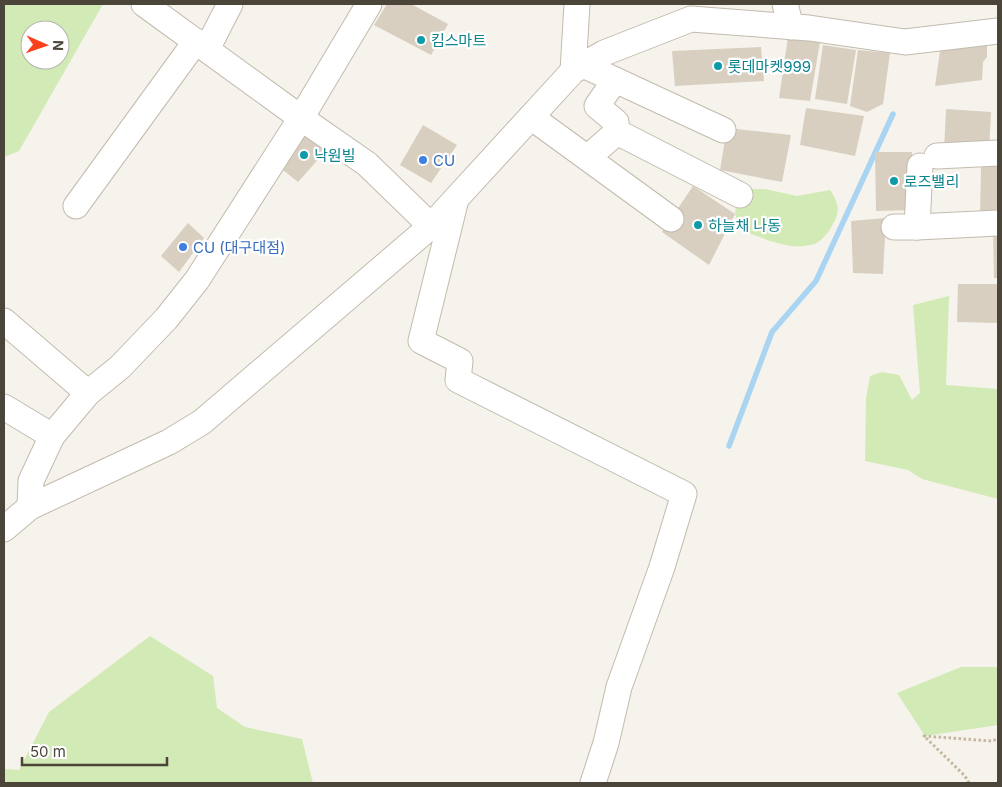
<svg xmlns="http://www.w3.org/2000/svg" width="1002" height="787" font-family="Inter,'Noto Sans KR',sans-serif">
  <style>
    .green { fill: #d2eab5; fill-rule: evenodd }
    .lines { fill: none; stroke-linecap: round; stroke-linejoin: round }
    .stream { stroke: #a9d4f2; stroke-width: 5.5 }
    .building { fill: #d8cfc1 }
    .minor-casing { stroke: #c2bbae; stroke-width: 27 }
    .path { stroke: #c4b79f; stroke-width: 3; stroke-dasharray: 2.5 2.5; stroke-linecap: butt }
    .minor { stroke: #fff; stroke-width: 25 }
    .culture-dot { fill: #0f9aa8; stroke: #fff; stroke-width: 2 }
    .shop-dot { fill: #3f7fe0; stroke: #fff; stroke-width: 2 }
    .labels { text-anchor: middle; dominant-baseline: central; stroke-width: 4.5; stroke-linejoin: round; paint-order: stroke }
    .culture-label { font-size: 15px; fill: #0d838f; stroke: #fff; text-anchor: start }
    .shop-label { font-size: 15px; fill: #366cbe; stroke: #fff; text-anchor: start }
  </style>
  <rect width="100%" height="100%" fill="#f6f3ec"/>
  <!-- green -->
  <g class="green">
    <path d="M4,4H103L19,151L4,157ZM30,30H60V60H30Z"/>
    <path d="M750,189H765L797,196L830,190C837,200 841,210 834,222C830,230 823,241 814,244C790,252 763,238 741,230L735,214L737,200Z"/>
    <path d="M949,296L946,385L998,389V499L922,479L908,470L865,461L866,398L870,376L882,372L899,375L912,400L920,393L913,305Z"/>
    <path d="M150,636L213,676L217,708L245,727L302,739L313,783H4V769L19,770L49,712Z"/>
    <path d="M961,667H998V725L925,736L897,693Z"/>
  </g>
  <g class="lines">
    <!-- stream -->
    <path class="stream" d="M729,446L772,332L816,281L893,114"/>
  </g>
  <!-- building -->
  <g class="building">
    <path d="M387,4H411L448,24L431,55L374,25Z"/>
    <path d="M788,37L820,42L810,101L779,98Z"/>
    <path d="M987,41V57L983,62L982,80L935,86L941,44Z"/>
    <path d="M823,45L856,50L847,104L815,99Z"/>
    <path d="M761,47L764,81L675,86L672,51Z"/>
    <path d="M858,50L890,53L883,104L867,112L850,106Z"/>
    <path d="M806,108L864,116L855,156L800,145Z"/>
    <path d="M946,109L991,112L989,153L944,151Z"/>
    <path d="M423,125L457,145L431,183L400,165Z"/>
    <path d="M727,128L791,135L782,182L720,170Z"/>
    <path d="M310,129L331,145L298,182L278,166Z"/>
    <path d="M875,152H912L911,210L876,211Z"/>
    <path d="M998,165V219H980L981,167Z"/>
    <path d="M693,186L735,214L709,265L662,232Z"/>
    <path d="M886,218L883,274L853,273L851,221Z"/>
    <path d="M188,223L204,238L179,272L161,256Z"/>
    <path d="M993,231H998V278H994Z"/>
    <path d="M958,284H998V323L957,322Z"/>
  </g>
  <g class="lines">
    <!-- minor casing -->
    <g class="minor-casing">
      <g id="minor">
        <path d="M144,4L301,118L367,164L431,226"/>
        <path d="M785,4L791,27"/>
        <path d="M207,49L230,4"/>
        <path d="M583,65L723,130"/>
        <path d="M573,71L577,4"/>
        <path d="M531,117L671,219"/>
        <path d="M617,132L740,195"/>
        <path d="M593,153L617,132L616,122L597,106L615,80"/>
        <path d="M937,156L998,153"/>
        <path d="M920,166L917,227L998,223"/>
        <path d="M455,203L421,341L460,361L458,380L684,494L662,567L619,687L606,743L593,783"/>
        <path d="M76,206L196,41"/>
        <path d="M894,227H917"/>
        <path d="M4,321L88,393"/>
        <path d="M4,407L52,436"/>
        <path d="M30,507L31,481L52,436L88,393L120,367L166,319L197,280L301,118L369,4"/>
        <path d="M4,529L30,507L169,442L202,422L431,226L573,71L604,53L691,19L809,28L905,42L998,31"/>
      </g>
    </g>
    <!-- path -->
    <path class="path" d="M969,783L965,776L924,736L991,741L998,739"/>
    <!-- minor -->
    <use href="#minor" class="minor"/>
  </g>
  <!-- markers -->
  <g class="culture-dot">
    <circle cx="421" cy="40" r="5"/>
    <circle cx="718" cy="66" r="5"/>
    <circle cx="304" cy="155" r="5"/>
    <circle cx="894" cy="181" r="5"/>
    <circle cx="698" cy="225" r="5"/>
  </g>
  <g class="shop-dot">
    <circle cx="423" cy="160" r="5"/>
    <circle cx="183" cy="247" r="5"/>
  </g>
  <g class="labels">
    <!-- culture labels -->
    <g class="culture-label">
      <text x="431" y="40">킴스마트</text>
      <text x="728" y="66">롯데마켓999</text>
      <text x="314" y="155">낙원빌</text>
      <text x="904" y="181">로즈밸리</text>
      <text x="708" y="225">하늘채 나동</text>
    </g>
    <!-- shop labels -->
    <g class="shop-label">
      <text x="433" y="160">CU</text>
      <text x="193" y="247">CU (대구대점)</text>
    </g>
  </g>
  <!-- border -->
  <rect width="1002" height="787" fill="none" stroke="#4b4439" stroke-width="10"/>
  <!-- north arrow -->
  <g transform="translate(45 45) rotate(92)"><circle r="24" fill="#ffffff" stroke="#b7b4b0"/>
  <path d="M0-4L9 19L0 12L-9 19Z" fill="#fc3f1d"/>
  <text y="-8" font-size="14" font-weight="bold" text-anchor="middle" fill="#4b4439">N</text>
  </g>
  <!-- scale -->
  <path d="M22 757v8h145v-8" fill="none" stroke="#4b4439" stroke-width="2.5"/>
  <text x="30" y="757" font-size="15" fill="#4b4439" stroke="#ffffff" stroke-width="4" paint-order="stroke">50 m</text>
</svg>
